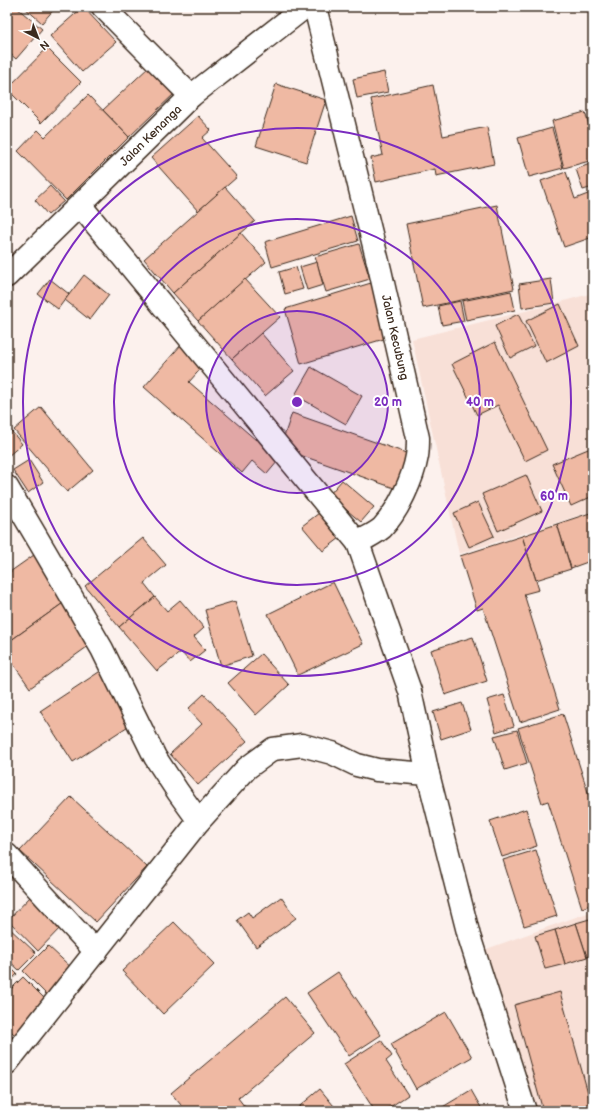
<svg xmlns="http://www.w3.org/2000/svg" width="600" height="1118" font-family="'Balsamiq Sans',sans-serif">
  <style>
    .built { fill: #f8e0d7 }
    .building { fill: #efb9a3; stroke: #3b2a1e }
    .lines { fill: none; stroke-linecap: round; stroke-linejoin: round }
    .minor-casing { stroke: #3b2a1e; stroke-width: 25 }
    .minor { stroke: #fff; stroke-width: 22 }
    .ring { fill: none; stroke: #7b2cbf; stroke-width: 2 }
    .labels { text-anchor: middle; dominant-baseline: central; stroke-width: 4; stroke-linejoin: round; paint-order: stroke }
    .street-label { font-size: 12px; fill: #3b2a1e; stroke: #fff }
    .centre { fill: #7b2cbf; stroke: #fff; stroke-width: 2 }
    .ring-label { font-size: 12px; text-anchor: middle; font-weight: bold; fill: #7b2cbf; stroke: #fff; stroke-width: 4; stroke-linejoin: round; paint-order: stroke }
  </style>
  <rect width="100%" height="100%" fill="#fcf1ed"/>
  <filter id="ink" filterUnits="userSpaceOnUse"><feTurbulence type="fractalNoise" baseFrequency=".025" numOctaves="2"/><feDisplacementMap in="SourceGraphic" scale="8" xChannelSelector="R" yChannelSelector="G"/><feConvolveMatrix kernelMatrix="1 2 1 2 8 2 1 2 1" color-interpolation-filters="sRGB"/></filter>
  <g filter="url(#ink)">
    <!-- built -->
    <g class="built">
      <path d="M593,293V511L459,554L412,339L546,306Z"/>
      <path d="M593,911V1111H533L478,952Z"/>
    </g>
    <!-- building -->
    <g class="building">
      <path d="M7,7H16L42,29L16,59L7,51Z"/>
      <path d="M24,7H56L42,23Z"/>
      <path d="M83,7L116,42L82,72L50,36Z"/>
      <path d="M47,48L81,82L41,123L7,89Z"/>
      <path d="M150,66L176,92L129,137L103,110Z"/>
      <path d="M384,72L388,92L357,98L353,79Z"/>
      <path d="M276,84L326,100L306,162L256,146Z"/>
      <path d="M433,85L443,136L487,127L494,164L436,176L435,169L376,182L371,158L383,155L371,99Z"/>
      <path d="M88,95L129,137L66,200L18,151L38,130L45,137Z"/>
      <path d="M585,112L591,132H593V160L564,168L552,121Z"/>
      <path d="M198,116L211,130L202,138L237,177L198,211L151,158Z"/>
      <path d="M552,128L563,168L529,177L518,138Z"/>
      <path d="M593,163V187L583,190L576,169Z"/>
      <path d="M566,172L575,199L593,192V237L564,247L541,181Z"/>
      <path d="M50,186L64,201L48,215L35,200Z"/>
      <path d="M225,187L255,221L173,293L144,259Z"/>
      <path d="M497,205L514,289L423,308L406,224Z"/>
      <path d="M351,216L358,241L272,267L265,242Z"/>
      <path d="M241,233L266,262L198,321L173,293Z"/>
      <path d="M359,244L370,279L326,292L315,257Z"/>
      <path d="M317,262L323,285L307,290L300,267Z"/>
      <path d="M296,267L303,289L285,294L279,272Z"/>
      <path d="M84,275L109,295L90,320L65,300Z"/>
      <path d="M50,279L69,294L58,309L38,294Z"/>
      <path d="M245,279L280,317L232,359L198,321Z"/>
      <path d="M551,279L554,303L522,308L519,284Z"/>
      <path d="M371,283L387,338L301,364L285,309Z"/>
      <path d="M511,291L515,310L466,320L462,301Z"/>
      <path d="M460,301L464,321L442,325L438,306Z"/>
      <path d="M560,304L579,346L546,363L526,321Z"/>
      <path d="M518,314L534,346L510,358L495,326Z"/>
      <path d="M261,333L294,371L265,396L232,359Z"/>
      <path d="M495,342L547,450L525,461L498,405L477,415L452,364Z"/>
      <path d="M181,345L204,365L189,382L256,440L260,435L283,455L267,474L252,461L242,473L144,387Z"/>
      <path d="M311,367L362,396L346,424L295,395Z"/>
      <path d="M41,407L93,470L67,492L14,430Z"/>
      <path d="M292,413L409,454L397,489L280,448Z"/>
      <path d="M7,426L22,444L7,457Z"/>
      <path d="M593,447V496L571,506L552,464Z"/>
      <path d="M29,460L43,482L28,493L13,470Z"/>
      <path d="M526,475L542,511L498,531L482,494Z"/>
      <path d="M342,480L374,507L361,522L329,495Z"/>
      <path d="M478,502L494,536L469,547L454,513Z"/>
      <path d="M323,510L344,535L323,551L302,526Z"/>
      <path d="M593,512V560L571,568L557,524Z"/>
      <path d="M557,524L571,569L536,580L522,536Z"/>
      <path d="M522,536L539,590L524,594L560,709L520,722L483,608L477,610L460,556Z"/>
      <path d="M143,538L166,565L144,583L155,597L119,627L85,586Z"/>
      <path d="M34,555L66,601L7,643V574Z"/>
      <path d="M333,582L363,644L298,675L268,614Z"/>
      <path d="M155,597L167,611L180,600L204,628L194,637L205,650L190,662L181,652L157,671L119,627Z"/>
      <path d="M66,601L94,642L30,688L7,655V643Z"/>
      <path d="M235,601L252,656L221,666L205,610Z"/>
      <path d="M473,637L487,681L445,695L431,650Z"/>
      <path d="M261,654L289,685L256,715L228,683Z"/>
      <path d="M102,670L136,721L73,762L40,711Z"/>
      <path d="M204,694L247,741L198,785L170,754L202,724L188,709Z"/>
      <path d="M504,695L514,726L496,732L487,700Z"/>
      <path d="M462,703L471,729L441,739L433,712Z"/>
      <path d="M563,714L593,808V904L582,908L548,801L542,803L518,728Z"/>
      <path d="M517,730L527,763L505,770L494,736Z"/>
      <path d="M71,797L147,867L96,922L20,851Z"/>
      <path d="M526,809L537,846L502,857L490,821Z"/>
      <path d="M536,850L557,916L524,926L503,860Z"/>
      <path d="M31,896L62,926L38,951L8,920Z"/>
      <path d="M281,897L296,918L256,947L237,920L248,912L252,918Z"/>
      <path d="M593,918V955L587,957L576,923Z"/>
      <path d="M174,922L215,964L163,1014L122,971Z"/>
      <path d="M576,923L587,957L565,964L555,930Z"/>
      <path d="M7,926L36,953L19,970L7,959Z"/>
      <path d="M555,930L565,964L545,969L535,936Z"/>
      <path d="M48,946L75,971L49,997L23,971Z"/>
      <path d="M7,964L17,974L7,985Z"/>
      <path d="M338,972L381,1035L349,1056L307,993Z"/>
      <path d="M23,977L47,1001L15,1035L7,1027V993Z"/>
      <path d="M560,992L593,1111H543L514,1005Z"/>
      <path d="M285,997L315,1033L238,1098L248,1111H186L171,1093Z"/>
      <path d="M446,1012L472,1057L416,1089L391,1044Z"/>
      <path d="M7,1033L16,1041L7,1051Z"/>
      <path d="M381,1040L392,1056L386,1061L408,1095L384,1111H375L344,1064Z"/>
      <path d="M320,1089L338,1111H294Z"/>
      <path d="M471,1090L483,1111H436Z"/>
    </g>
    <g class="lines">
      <!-- minor casing -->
      <g class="minor-casing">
        <g id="minor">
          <path d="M103,7L191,96"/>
          <path id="s1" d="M315,7L380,270L418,438C418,444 418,450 417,456C413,479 398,511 382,528C375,534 365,538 358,543L410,691L428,774L469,936L525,1111"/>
          <path d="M80,205L358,543"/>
          <path id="s2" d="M7,276L191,96L305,7"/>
          <path d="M7,487L46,553L102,649L155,757L178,792L199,821"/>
          <path d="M7,855L96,952"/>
          <path d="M7,1063L199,821L247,768L273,749L302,745L332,753L357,765L377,770L428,774"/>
        </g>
      </g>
      <!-- minor -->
      <use href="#minor" class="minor"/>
    </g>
  </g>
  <!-- distance rings -->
  <circle cx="297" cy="402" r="91" fill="#7b2cbf" fill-opacity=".12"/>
  <g class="ring">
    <circle cx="297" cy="402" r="91"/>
    <circle cx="297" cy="402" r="183"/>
    <circle cx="297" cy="402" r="274"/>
  </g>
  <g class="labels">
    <!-- street labels -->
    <g class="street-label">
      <text stroke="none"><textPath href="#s2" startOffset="201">Jalan Kenanga</textPath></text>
      <text stroke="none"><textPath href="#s1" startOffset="340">Jalan Kecubung</textPath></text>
    </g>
  </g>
  <circle cx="297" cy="402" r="6" class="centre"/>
  <g class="ring-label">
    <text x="388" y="406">20 m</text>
    <text x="480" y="406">40 m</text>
    <text x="554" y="500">60 m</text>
  </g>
  <!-- margin -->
  <rect width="600" height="1118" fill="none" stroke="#fff" stroke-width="24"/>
  <rect x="12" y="12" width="576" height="1094" fill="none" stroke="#3b2a1e" stroke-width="1.5" filter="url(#ink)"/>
  <!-- north arrow -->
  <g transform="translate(38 38) rotate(138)" stroke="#ffffff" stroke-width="3" paint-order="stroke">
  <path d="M0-3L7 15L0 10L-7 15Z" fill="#3b2a1e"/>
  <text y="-6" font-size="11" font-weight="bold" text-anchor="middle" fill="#3b2a1e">N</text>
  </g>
</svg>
